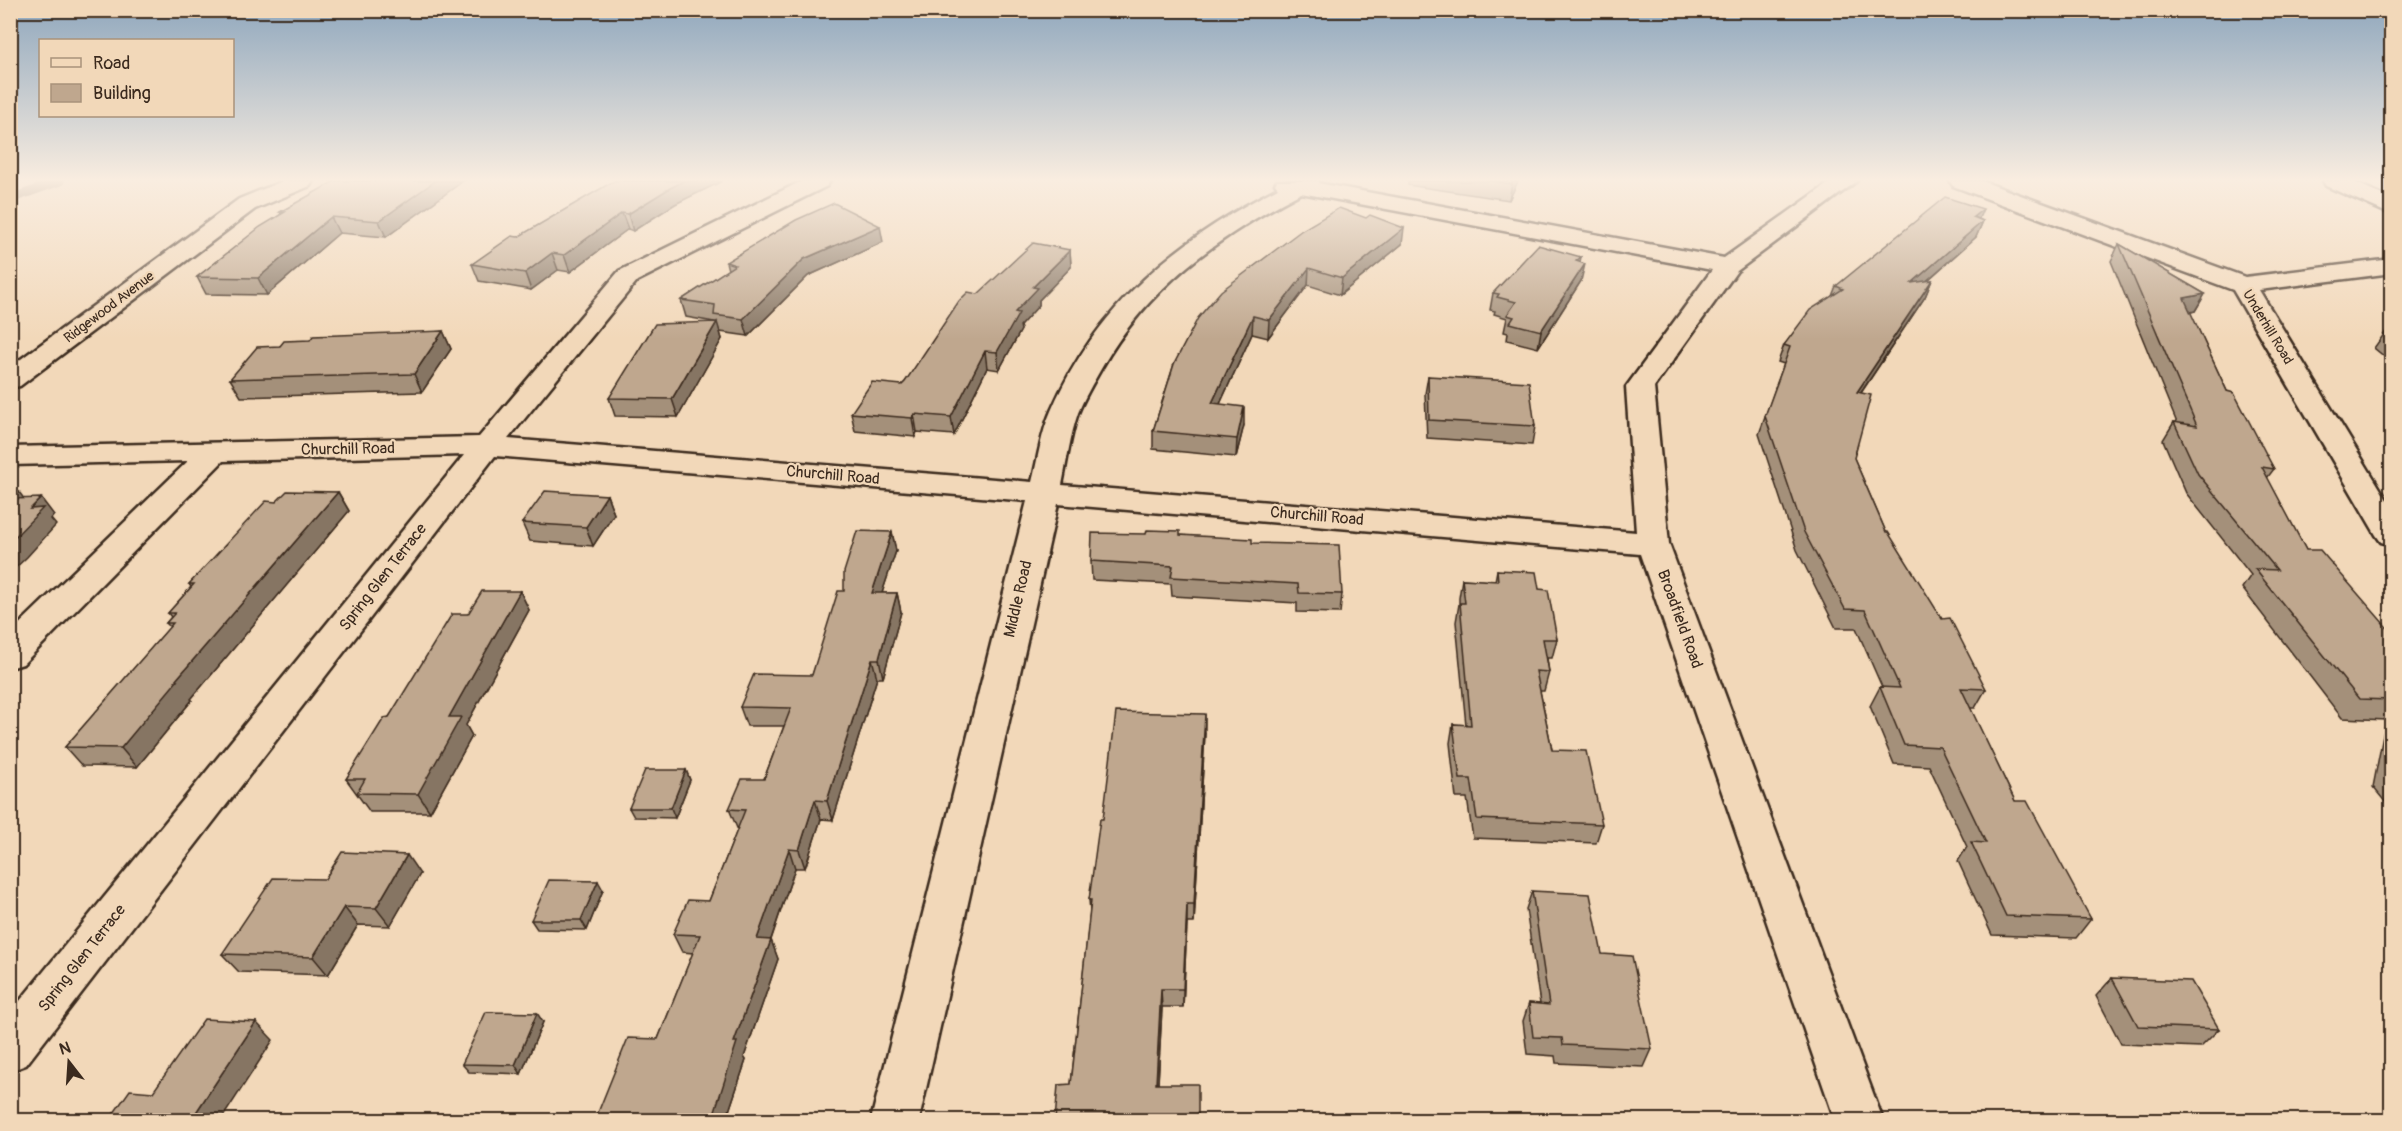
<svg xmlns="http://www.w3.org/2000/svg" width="2402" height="1131" font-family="Pangolin,sans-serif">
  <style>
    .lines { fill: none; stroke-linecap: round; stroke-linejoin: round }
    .stream { stroke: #7d6a56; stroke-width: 9 }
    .minor-casing { stroke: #3b2a1e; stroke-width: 5 }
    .major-casing { stroke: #3b2a1e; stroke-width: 5 }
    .minor { fill: #f2d8b9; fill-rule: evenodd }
    .major { fill: #f2d8b9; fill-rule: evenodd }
    .wall { fill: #a4907a; stroke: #3b2a1e; stroke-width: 1.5 }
    .shaded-wall { fill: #867563; stroke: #3b2a1e; stroke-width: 1.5 }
    .building { fill: #bfa78e; stroke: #3b2a1e; stroke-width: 1.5 }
    .labels { text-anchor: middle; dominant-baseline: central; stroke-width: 4.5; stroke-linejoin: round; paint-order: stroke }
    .far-street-label { font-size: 14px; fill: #3b2a1e; stroke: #f2d8b9 }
    .street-label { font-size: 16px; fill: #3b2a1e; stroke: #f2d8b9 }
  </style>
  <rect width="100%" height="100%" fill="#f2d8b9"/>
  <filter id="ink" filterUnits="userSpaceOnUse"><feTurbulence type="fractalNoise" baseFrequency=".0167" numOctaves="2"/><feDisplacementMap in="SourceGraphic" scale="12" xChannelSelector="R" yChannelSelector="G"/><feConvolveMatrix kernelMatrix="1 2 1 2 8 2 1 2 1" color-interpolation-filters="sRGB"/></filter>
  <g filter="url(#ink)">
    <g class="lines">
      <!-- stream -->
      <path class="stream" d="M10,199L60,181"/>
      <!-- minor casing -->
      <g class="minor-casing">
        <g id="minor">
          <path d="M283,181H313L310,186L255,209L20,386L10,388V367L239,199Z"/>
          <path d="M802,181H830L827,186L637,281L508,439L1032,482C1038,459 1041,433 1051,411C1097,305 1177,240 1278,188L1275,184L1277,181H1319L1318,183L1724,258L1832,181H1857L1737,271L1654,387L1669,544L1883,1120H1835L1640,554L1058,504L919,1120H871L1027,501L495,456L26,1065L10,1071V1013L464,455L223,461L23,664L10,668V633L188,461L10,465V447L479,437L619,271ZM1301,193L1712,270L1626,387L1636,532L1062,485C1067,461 1070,436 1078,413C1084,398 1093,383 1101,369C1147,287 1219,236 1301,193Z"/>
          <path d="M1950,181H1982L2245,277L2392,259V273L2259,290L2392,508V545L2381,542L2376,535L2233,290L1953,186Z"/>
        </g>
      </g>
      <!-- major casing -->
      <g class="major-casing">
        <path id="major" d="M2323,181H2352L2392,199V215L2326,186Z"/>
      </g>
      <!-- minor -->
      <use href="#minor" class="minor"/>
      <!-- major -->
      <use href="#major" class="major"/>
    </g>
    <!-- wall -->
    <g class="wall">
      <path d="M335,181H463L386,237L339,233L267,295L206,294L197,277L281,214L280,212Z"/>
      <path d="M614,181H722L675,204L633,231L628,229L570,272L558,270L531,290L479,281L472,264Z"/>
      <path d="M1408,181H1518L1509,200L1408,185Z"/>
      <path d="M1366,218L1402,244L1340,295L1308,285L1268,338L1252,334L1220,404L1244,425L1236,457L1153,449V431L1174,364Z"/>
      <path d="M1979,219L1983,221L1976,237L1927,281L1932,280L1925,297L1861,393L1854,458L1886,532L1986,689L1975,708H1970L2015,801L2091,919L2076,938L1992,935L1958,861L1967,847L1929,766L1894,764L1870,706L1880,687H1882L1856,628H1836L1797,550L1759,434L1784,364L1778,362L1784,345L1832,296L1836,286Z"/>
      <path d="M883,242L808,276L748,336L720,332L722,339L678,417L615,416L609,398L714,322L686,317L681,300L728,270L726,262Z"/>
      <path d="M2119,244L2205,294L2195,311L2190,312L2227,391L2274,469L2267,478L2306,550L2391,632V809L2373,787L2386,720L2342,718L2242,588L2251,575L2186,493L2163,440L2174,422L2177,423L2111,261Z"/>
      <path d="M1070,250L1071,267L1039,300V305L1020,326L1021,330L999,370L987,368L954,435L917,432L915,437L855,431L851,413L902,385L905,382L978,294Z"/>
      <path d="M1581,257L1580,262L1581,281L1538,348L1507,340L1508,333L1504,332L1507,318L1494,314L1495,311L1490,310L1493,293Z"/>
      <path d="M2387,330H2391V362L2374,348Z"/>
      <path d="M443,331L451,349L422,392L241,397L230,379L280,346Z"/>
      <path d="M1428,376L1535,426L1532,445L1427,438L1425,394Z"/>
      <path d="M338,492L349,511L191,699L192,700L137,767L82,766L65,747L170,627L166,623L171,617L168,613L191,587L189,584L276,502Z"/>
      <path d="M607,495L614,514L593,546L530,541L522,523Z"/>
      <path d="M892,532L896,551L882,593H897L901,612L883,678H877L833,820L821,819L805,868H795L771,940L778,959L744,1057L746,1060L726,1120H595L658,1039L693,953L682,952L673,934L709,901L738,828H737L729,809L764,779L784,726H747L740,707L812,675L844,591Z"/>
      <path d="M1146,534L1180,535L1252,543L1342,594L1340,613L1297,612V603L1172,596L1171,584L1092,580L1091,561Z"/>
      <path d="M1497,570L1539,589L1557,639L1552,658H1547L1549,672L1544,691H1540L1552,750L1602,824L1596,843L1473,838L1467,798H1456L1450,743L1453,724L1466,725L1456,622L1459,604V598L1462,579L1495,581Z"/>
      <path d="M520,591L529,610L466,725L472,736L430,812H370L346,779L389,717L468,614Z"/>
      <path d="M1205,733L1194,923H1187L1183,1007H1162L1158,1084H1071L1090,912L1089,900L1103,819Z"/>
      <path d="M686,770L690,780L675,818L634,817L629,808Z"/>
      <path d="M420,874L390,926L358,925L328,975L239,972L222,954L325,879Z"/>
      <path d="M603,890L587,930L537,929L531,920Z"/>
      <path d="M1532,891L1602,954L1652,1049L1644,1067L1556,1063L1555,1056L1527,1054L1523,1021L1529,1003L1540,1004L1526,909Z"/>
      <path d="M2112,978L2219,1029L2201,1047L2121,1044L2096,996Z"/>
      <path d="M543,1022L521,1074L469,1072L462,1064Z"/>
    </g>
    <!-- shaded-wall -->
    <g class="shaded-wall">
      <path d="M435,181H463L386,237L379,221Z"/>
      <path d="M684,181H722L675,204L633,231L628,214L670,188Z"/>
      <path d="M1513,181H1518L1509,200L1512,184Z"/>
      <path d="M1983,209L1976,225L1973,217Z"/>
      <path d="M622,213L628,229L570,272L564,255Z"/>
      <path d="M331,217L339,233L267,295L258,278Z"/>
      <path d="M1983,221L1976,237L1905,300L1912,283Z"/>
      <path d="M880,226L883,242L808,276L748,336L743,319L804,259Z"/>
      <path d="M1404,228L1402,244L1340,295L1342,278Z"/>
      <path d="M1070,250L1071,267L1039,300V305L1020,326L1021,330L999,370L997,352L1015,312L1033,287Z"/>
      <path d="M552,253L558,270L531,290L525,273Z"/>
      <path d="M1585,264L1581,281L1538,348L1541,331Z"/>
      <path d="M1309,268L1308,285L1268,338L1269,320Z"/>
      <path d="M1932,280L1925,297L1850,409L1857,392Z"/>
      <path d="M2205,294L2195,311L2174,316L2184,298Z"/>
      <path d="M1253,316L1252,334L1212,421V403Z"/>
      <path d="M717,322L722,339L678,417L672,399Z"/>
      <path d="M443,331L451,349L422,392L414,374Z"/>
      <path d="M985,351L987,368L954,435L951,417Z"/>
      <path d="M1244,407V425L1236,457L1237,439Z"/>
      <path d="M914,414L917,432L915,437L912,418Z"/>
      <path d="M19,492L31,508L41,498L54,515L51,519L56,525L27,557L10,573L12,499Z"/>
      <path d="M338,492L349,511L191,699L192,700L137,767L121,748L175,681Z"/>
      <path d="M607,495L614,514L593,546L586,527Z"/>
      <path d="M892,532L896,551L876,611L872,593Z"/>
      <path d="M520,591L529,610L466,725L472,736L430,812L418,794L449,717Z"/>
      <path d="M897,593L901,612L883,678L879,659Z"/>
      <path d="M872,659L877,678L833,820L827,801Z"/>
      <path d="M1205,714V733L1194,923V904Z"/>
      <path d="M686,770L690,780L675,818L671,808Z"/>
      <path d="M815,800L821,819L805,868L799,850Z"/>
      <path d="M789,849L795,868L765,957L757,939Z"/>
      <path d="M407,855L420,874L390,926L376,908Z"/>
      <path d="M598,881L603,890L587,930L581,920Z"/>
      <path d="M1187,904V923L1183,1007V989Z"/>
      <path d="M344,907L358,925L328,975L313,957Z"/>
      <path d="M771,940L778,959L744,1057L746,1060L726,1120H712L734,1042Z"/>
      <path d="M1161,989L1162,1007L1157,1101L1156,1084Z"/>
      <path d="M537,1013L543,1022L521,1074L515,1065Z"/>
      <path d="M256,1022L273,1040L221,1120H191Z"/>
    </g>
    <!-- building -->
    <g class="building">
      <path d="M335,181H435L379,221L331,217L258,278L197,277L260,227L285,212H280Z"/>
      <path d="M614,181H684L670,188L628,214L622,213L564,255L552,253L525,273L472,264L512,236L518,237Z"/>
      <path d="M1490,181H1513L1512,184Z"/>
      <path d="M1945,197L1983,209L1973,217L1983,221L1912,283L1932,280L1857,392L1871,395L1854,458L1886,532H1888L1942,619L1950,618L1986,689L1961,688L2015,801H2027L2091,919L2006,916L1971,842L1986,843L1940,747L1904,745L1880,687L1900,688L1865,610L1845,609L1804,532L1765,416L1790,347L1784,345L1810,310L1843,289L1836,286Z"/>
      <path d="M834,203L880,226L804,259L743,319L714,315L715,305L681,300L735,265L726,262L796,220Z"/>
      <path d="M1339,208L1366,218L1370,215L1404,228L1342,278L1309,268L1269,320L1253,316L1212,403L1244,407L1237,439L1153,431L1174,364L1198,318L1221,291L1302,230Z"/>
      <path d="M1033,243L1070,250L1033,287L1038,288L1015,312L1019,313L997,352L985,351L951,417L914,414L912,418L851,413L872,382L902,385L905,382L959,301L968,292L978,294Z"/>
      <path d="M2119,244L2205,294L2184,298L2227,391L2234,393L2274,469L2262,467L2306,550H2320L2391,632V700L2359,699L2255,569L2277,570L2198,474L2174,422L2197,426Z"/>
      <path d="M1538,245L1581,257L1576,261L1585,264L1541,331L1510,323L1514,317L1507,315L1516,302L1497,297L1499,294L1493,293Z"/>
      <path d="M717,322L672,399L609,398L655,324Z"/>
      <path d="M443,331L414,374L230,379L257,347L280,346L284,341L310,340L313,336Z"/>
      <path d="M1428,376L1529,382L1535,426L1429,420Z"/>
      <path d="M287,491L338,492L175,681H177L121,748L65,747L173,623H166L175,613H168L194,584H189L266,501L276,502Z"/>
      <path d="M545,491L607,495L586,527L522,523Z"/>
      <path d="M10,492H19L12,499L41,498L30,509L43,508L10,542Z"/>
      <path d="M1147,530L1180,531V535L1252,539V543L1339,545L1342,594L1299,593L1298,584L1171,577L1173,566L1091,561L1092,533L1146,534Z"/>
      <path d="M857,531L892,532L872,593H897L879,659H872L827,801L815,800L799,850L789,849L757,939L771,940L734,1042H737L712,1120H595L628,1038L658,1039L700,935L673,934L688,900L709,901L745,810L729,809L742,779H764L791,708L740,707L754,674L812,675L838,591H844V572Z"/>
      <path d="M1497,570L1536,572L1539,589L1548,590L1557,639H1543L1549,672L1536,671L1552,750L1586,751L1602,824L1477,819L1471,779H1460L1453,724L1471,725L1460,603H1465L1462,579L1498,581Z"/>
      <path d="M482,591H520L449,717H461L418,794L357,793L365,779H346L384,718L389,717L452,614H468Z"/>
      <path d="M1116,712L1205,714L1194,904H1187L1183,989H1161L1156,1084H1198V1120H1055L1058,1085L1071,1084L1091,900H1089L1100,819H1103Z"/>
      <path d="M645,770H686L671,808H629Z"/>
      <path d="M342,852L407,855L376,908L344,907L313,957L222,954L273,878L325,879Z"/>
      <path d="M549,880L598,881L581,920H531Z"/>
      <path d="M1532,891L1590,894L1602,954L1632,956L1652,1049L1563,1045L1562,1038L1533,1037L1529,1003L1549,1005Z"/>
      <path d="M2112,978L2191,981L2219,1029L2138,1026Z"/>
      <path d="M486,1012L537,1013L515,1065L462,1064Z"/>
      <path d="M204,1019L256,1022L191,1120H109L130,1090L153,1092Z"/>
    </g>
  </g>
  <!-- sky -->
  <linearGradient id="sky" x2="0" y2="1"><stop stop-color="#8fa7bd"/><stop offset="0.53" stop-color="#f9ede0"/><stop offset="1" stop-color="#f9ede0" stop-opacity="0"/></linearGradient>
  <rect width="2402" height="339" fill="url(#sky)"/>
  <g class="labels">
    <!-- far-street labels -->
    <g class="far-street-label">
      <text transform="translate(109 307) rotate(-37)">Ridgewood Avenue</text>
      <text transform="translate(2268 327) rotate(59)">Underhill Road</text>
    </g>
    <!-- street labels -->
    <g class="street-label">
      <text transform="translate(348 449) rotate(-1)">Churchill Road</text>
      <text transform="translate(833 475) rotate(5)">Churchill Road</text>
      <text transform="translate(1317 516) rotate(5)">Churchill Road</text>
      <text transform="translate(383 577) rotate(-52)">Spring Glen Terrace</text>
      <text transform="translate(1018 599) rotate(-77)">Middle Road</text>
      <text transform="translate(1680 619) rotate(70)">Broadfield Road</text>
      <text transform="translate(82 958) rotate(-52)">Spring Glen Terrace</text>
    </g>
  </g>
  <!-- margin -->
  <rect width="2402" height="1131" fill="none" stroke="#f2d8b9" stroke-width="36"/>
  <rect x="18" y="18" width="2366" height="1095" fill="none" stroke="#3b2a1e" stroke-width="2" filter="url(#ink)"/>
  <!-- legend -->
  <rect x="39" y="39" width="195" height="78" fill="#f2d8b9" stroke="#a9927b" stroke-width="1.5"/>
  <rect x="51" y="58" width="30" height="9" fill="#f2d8b9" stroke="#a9927b" stroke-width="1.5"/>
  <text x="93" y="69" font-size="18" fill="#3b2a1e">Road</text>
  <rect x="51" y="84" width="30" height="18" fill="#bfa78e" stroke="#a9927b" stroke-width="1.5"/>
  <text x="93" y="99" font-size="18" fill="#3b2a1e">Building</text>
  <!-- north arrow -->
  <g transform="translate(69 1062) rotate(343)" stroke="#f2d8b9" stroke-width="4.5" paint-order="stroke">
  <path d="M0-4.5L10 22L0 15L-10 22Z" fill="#3b2a1e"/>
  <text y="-9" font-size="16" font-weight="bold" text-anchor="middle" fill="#3b2a1e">N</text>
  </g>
</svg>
